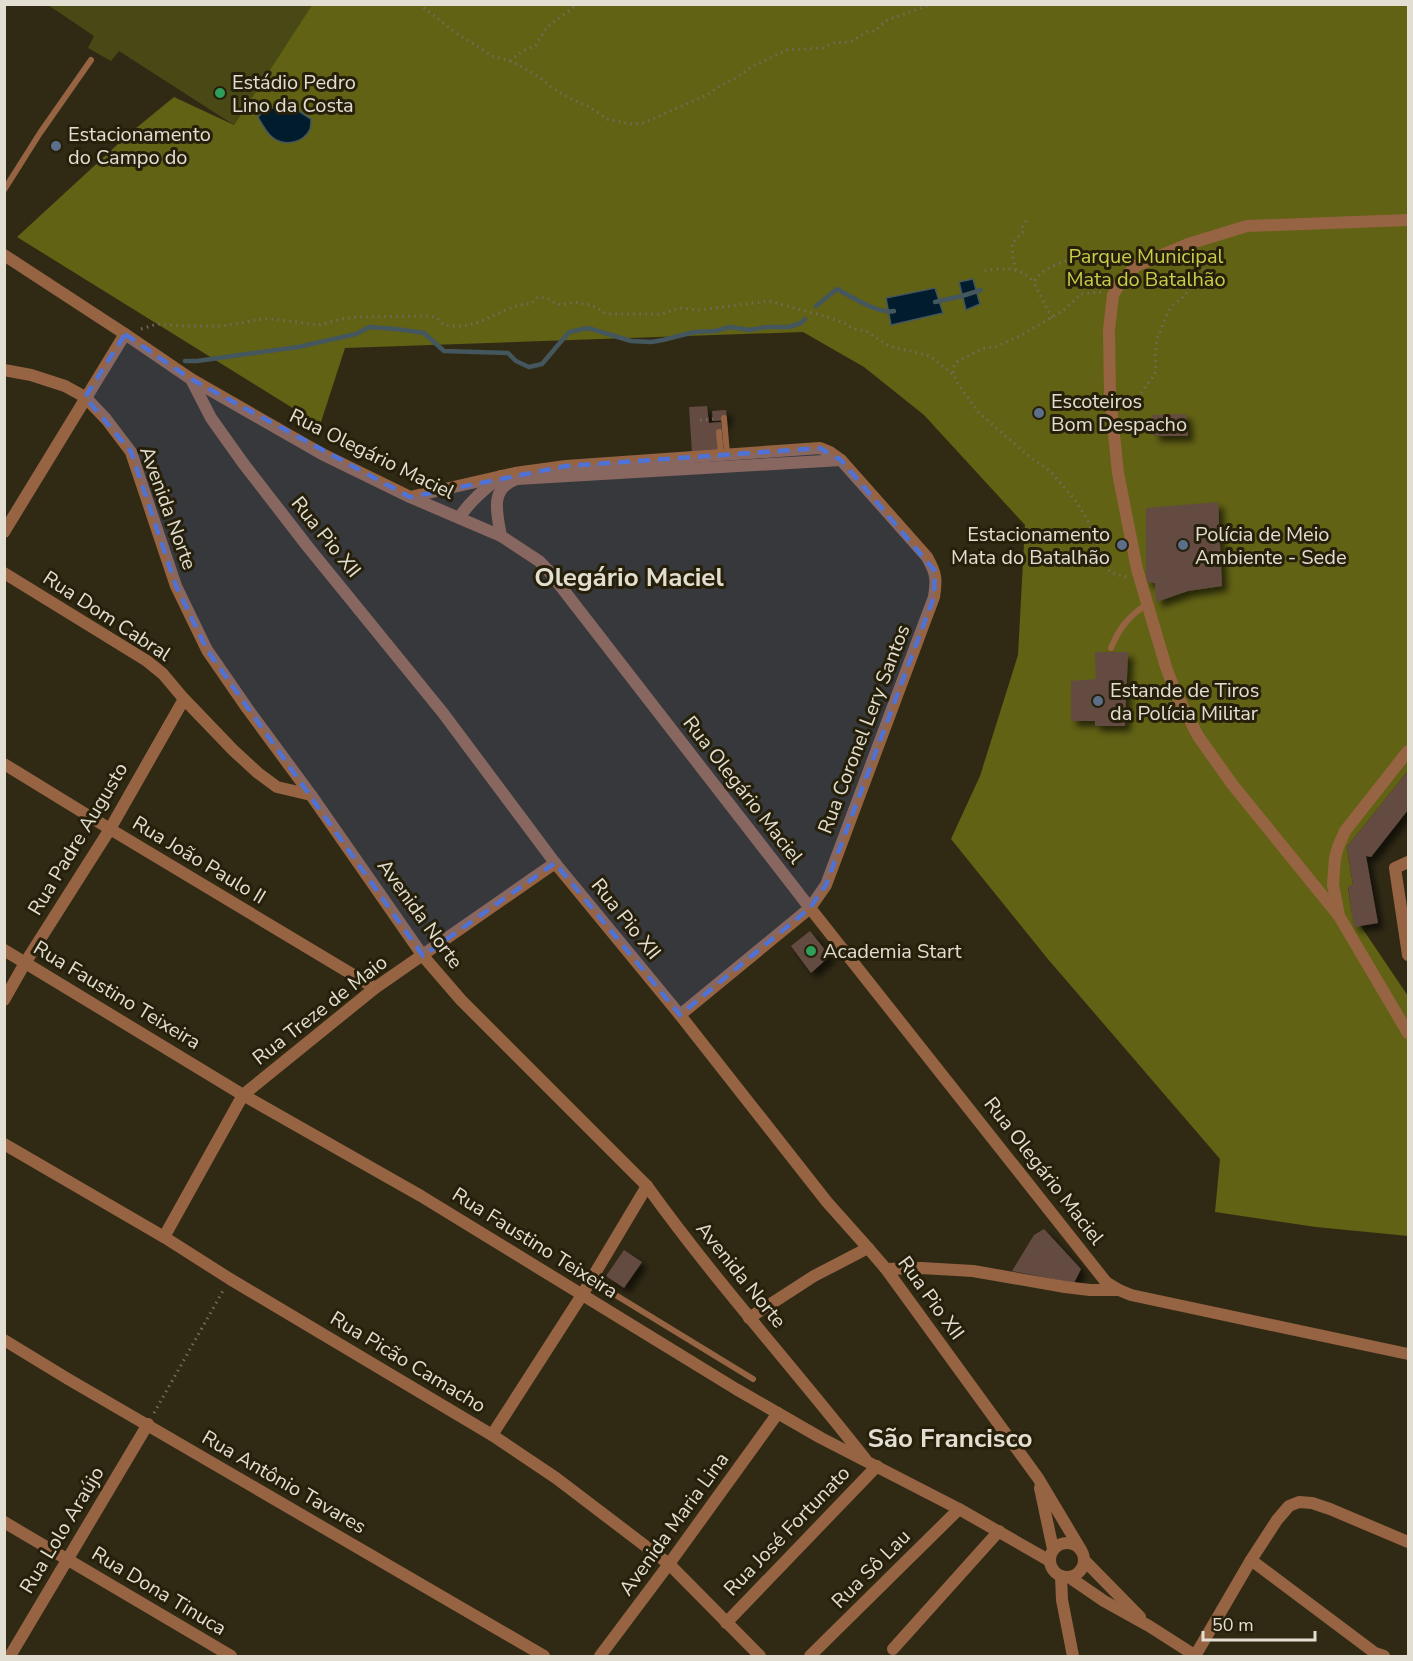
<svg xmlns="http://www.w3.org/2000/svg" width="1413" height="1661" font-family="'Nunito Sans',sans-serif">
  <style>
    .green { fill: #484914 }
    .forest { fill: #616214 }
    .water { fill: #001c2d; stroke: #44565e; stroke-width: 1.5 }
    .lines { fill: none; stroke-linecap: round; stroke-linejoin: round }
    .stream { stroke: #44565e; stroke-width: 4.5 }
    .building { fill: #634b43; filter: url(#shadow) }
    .path { stroke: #726c5a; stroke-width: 3; stroke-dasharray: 1.5 4.5; stroke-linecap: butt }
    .service { stroke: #976443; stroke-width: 6 }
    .minor { stroke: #976443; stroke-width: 12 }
    .tertiary { stroke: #976443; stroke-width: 12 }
    .marked { fill: #4e72d6; fill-opacity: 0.2; stroke: #4e72d6; stroke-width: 4.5; stroke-dasharray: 12 8; stroke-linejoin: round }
    .leisure-dot { fill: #2e9e5b; stroke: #26200b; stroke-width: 2 }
    .service-dot { fill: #5c6f8a; stroke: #26200b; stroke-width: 2 }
    .labels { text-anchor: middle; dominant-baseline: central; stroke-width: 6; stroke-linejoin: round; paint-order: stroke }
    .poi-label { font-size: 20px; fill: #e2ded1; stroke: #26200b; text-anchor: start }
    .park-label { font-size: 20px; fill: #cacd4a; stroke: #26200b }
    .street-label { font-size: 20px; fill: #e2ded1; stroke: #26200b }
    .district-label { font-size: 26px; font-weight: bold; fill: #e2ded1; stroke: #26200b }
  </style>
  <defs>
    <filter id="shadow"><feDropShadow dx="5.5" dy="5.5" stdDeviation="3" flood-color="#0009"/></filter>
  </defs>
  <rect width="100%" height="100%" fill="#302a15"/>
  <!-- green -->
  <path class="green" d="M48,5H312L234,125L119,51L111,61L88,48L94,36Z"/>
  <!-- forest -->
  <path class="forest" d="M312,5H1408V771L1347,847L1353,885L1348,887L1352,913L1408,996V1236L1316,1227L1215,1212L1220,1159L1047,958L951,839L980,776L1018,655L1025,525L924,415L864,367L803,332L345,348L320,425L17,237L130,133L174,97L234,125Z"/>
  <!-- water -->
  <g class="water">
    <path d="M278,100L289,106L297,107L300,112L311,119C311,122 311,126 310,129C304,143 284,147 272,137C266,132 262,124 258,117L266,108H278Z"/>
    <path d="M973,279L980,304L966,310L959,282Z"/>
    <path d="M935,288L943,313L891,325L886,298Z"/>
  </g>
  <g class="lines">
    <!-- stream -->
    <g class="stream">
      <path d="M935,302L962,296L981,290"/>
      <path d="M816,306L837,289C850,296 880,315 894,311"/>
      <path d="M185,361H197L298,347L356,334L369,327L396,329L424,333L444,351L508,353L516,361L529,367L542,364L569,332L588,328L631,341L651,342L663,340L694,332L715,331L730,327L749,330L767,327H789L801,323L805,319"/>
    </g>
  </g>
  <!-- building -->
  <g class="building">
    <path d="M707,406L709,423L721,422L722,432L718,452L692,453L689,407Z"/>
    <path d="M726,410L727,420L713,421L712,411Z"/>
    <path d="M1186,414L1188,436H1154L1152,415Z"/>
    <path d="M1218,502L1222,586L1188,591L1156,602L1155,583L1146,582V508Z"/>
    <path d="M1095,652H1128L1125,726H1095V721H1071V681L1096,679Z"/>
    <path d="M1408,771V810L1371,857L1366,856L1378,923L1354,927L1348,886L1353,885L1347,847Z"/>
    <path d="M810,931L830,956L811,973L791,946Z"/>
    <path d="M1044,1229L1081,1269L1074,1283L1012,1271L1034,1235Z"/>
    <path d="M624,1250L642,1262L624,1288L606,1276Z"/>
  </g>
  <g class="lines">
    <!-- path -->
    <g class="path">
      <path d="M419,4L460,36L476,45L492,56L510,61L528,70L543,80L551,87L573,100L590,107L607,119L630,124L643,123L707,95L721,85L733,80L753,66L787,50L823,48L834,43L850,42L867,32L875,31L885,21L932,4"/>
      <path d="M510,61L521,52L536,45L547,27L578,4"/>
      <path d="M1016,270L1013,258L1012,243L1024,231L1023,227L1027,219"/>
      <path d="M985,271C1001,267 1024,267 1034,283"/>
      <path d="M1101,292L1081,294L1064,310L1020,336L995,347L984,348L958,361L954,365L953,371L956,381L979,413L1031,458L1050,471L1075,500L1086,517L1096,539L1102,560L1111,573L1127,577"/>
      <path d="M1052,318L1034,283C1040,264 1088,253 1105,256C1112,257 1117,261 1122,265"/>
      <path d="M141,329L157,324L183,326H222L263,319H274L319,325L342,319L357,317L431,316L437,318L444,325C452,326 460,327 468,325C490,321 507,304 531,304L538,297L547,298L555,303L561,305L574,302L591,305L607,314H662L680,308L698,310L769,301L824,316L844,323L854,329L866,331L889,346L930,356L954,375"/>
      <path d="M1141,393L1155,374L1156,364L1155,354L1157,339L1168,312L1173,305L1182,298L1199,279L1219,249"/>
      <path d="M700,420L713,419"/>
      <path d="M154,1413L224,1289"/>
    </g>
    <!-- service -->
    <g class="service">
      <path d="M4,190L40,133L91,60"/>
      <path d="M724,418L727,454"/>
      <path d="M719,432L721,455"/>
      <path d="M1111,648C1119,628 1129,616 1147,604"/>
      <path d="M591,1280L753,1379"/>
    </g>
    <!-- minor -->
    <g class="minor">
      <path d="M4,370L31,375L65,386L85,397L106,419L131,452L176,586L207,650L247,708L311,795L423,956L461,1000L647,1186C715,1281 794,1368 866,1460"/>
      <path d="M191,379L211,418L243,463L308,547L443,713L555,863L680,1015L827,1202L868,1248L886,1269L1038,1478L1081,1550"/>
      <path d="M410,497L515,473L566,466L820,448L830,452L841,460L927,557C936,573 937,579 934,597L826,885L810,908L680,1015"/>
      <path d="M4,532L125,334"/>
      <path d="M501,536C497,513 489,488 517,479L841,460"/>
      <path d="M4,573L147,661L163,674L184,699L233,750L258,773L277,787L311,795"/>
      <path d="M4,764L110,829L375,988"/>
      <path d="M1408,862L1395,868L1408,955"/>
      <path d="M1339,916L1232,784L1198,736L1175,691L1166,667L1137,569L1118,473L1110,395L1109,330L1113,295L1122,280L1136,266L1188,244L1247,226L1408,220"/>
      <path d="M4,950L243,1095L421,1196L736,1389L821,1438L959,1509L1050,1561"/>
      <path d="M4,1000L25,963L110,829L184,699"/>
      <path d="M164,1237L243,1095L375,988L555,863"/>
      <path d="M886,1269L921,1268L973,1271L1065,1287L1090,1290H1119"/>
      <path d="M749,1318L814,1276L868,1248"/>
      <path d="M4,1340L68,1379L544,1656"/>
      <path d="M492,1435L582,1295L647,1186"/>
      <path d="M1040,1488L1053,1549"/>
      <path d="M4,1522L231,1656"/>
      <circle cx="1067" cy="1560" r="17"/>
      <path d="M1084,1560L1140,1617"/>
      <path d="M1251,1560L1375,1653L1384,1656"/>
      <path d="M1061,1576L1062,1600L1073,1656"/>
      <path d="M1069,1577L1104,1601L1149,1626L1196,1656"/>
      <path d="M726,1623L877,1466"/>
      <path d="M893,1649L999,1531"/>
      <path d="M10,1656L148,1424"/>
      <path d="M600,1656L669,1564L778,1413"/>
      <path d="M810,1656L959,1509"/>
      <path d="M1195,1656L1251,1560L1277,1520L1289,1506L1299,1502L1312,1503L1330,1509L1408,1542"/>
    </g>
    <!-- tertiary -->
    <g class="tertiary">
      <path d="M4,255L125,334L191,379L322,454L410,497L501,536L539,561L548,570L810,908L1106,1282L1119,1290L1131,1295L1408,1354"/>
      <path d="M459,518C470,501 485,489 501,476"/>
      <path d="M1408,751L1345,831L1338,847L1335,858L1333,885L1339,916L1408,1033"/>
      <path d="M4,1144L164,1237L230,1279L492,1435L556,1478L669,1564L760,1656"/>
    </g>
  </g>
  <!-- marked area -->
  <path class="marked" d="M125,334L191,379L410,497L566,466L820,448L841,460L935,571L934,597L826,885L810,908L680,1015L555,863L423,956L207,650L176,586L131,452L85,397Z"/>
  <!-- markers -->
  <g class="leisure-dot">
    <circle cx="220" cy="93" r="6"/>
    <circle cx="811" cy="951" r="6"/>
  </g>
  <g class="service-dot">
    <circle cx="56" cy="146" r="6"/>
    <circle cx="1039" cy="413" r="6"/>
    <circle cx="1122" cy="545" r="6"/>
    <circle cx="1183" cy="545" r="6"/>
    <circle cx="1098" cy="701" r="6"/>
  </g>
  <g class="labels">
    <!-- poi labels -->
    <g class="poi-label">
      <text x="232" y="82">Estádio Pedro<tspan x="232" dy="23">Lino da Costa</tspan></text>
      <text x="68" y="134">Estacionamento<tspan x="68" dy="23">do Campo do</tspan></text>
      <text x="1051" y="401">Escoteiros<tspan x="1051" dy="23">Bom Despacho</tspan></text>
      <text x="1110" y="534" text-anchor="end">Estacionamento<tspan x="1110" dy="23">Mata do Batalhão</tspan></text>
      <text x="1195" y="534">Polícia de Meio<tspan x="1195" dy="23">Ambiente - Sede</tspan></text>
      <text x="1110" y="690">Estande de Tiros<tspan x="1110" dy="23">da Polícia Militar</tspan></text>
      <text x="823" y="951">Academia Start</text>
    </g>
    <!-- park labels -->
    <g class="park-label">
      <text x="1146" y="256">Parque Municipal<tspan x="1146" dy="23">Mata do Batalhão</tspan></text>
    </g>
    <!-- street labels -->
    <g class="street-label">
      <text transform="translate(372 454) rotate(26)">Rua Olegário Maciel</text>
      <text transform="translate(168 508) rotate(70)">Avenida Norte</text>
      <text transform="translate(326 537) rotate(51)">Rua Pio XII</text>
      <text transform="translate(107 616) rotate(33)">Rua Dom Cabral</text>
      <text transform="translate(864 729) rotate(-69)">Rua Coronel Lery Santos</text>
      <text transform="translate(743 790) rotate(52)">Rua Olegário Maciel</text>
      <text transform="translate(78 839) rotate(-59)">Rua Padre Augusto</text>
      <text transform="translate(199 860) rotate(31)">Rua João Paulo II</text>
      <text transform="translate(420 914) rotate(54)">Avenida Norte</text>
      <text transform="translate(626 919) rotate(51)">Rua Pio XII</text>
      <text transform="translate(117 995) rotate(31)">Rua Faustino Teixeira</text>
      <text transform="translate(320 1010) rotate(-38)">Rua Treze de Maio</text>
      <text transform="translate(1044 1171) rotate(52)">Rua Olegário Maciel</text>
      <text transform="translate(535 1243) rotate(32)">Rua Faustino Teixeira</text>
      <text transform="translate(741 1275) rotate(51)">Avenida Norte</text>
      <text transform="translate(931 1298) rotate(54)">Rua Pio XII</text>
      <text transform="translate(408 1362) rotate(31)">Rua Picão Camacho</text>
      <text transform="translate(284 1482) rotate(30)">Rua Antônio Tavares</text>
      <text transform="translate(674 1524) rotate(-54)">Avenida Maria Lina</text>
      <text transform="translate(62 1530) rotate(-59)">Rua Lolo Araújo</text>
      <text transform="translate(787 1531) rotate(-46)">Rua José Fortunato</text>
      <text transform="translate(871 1569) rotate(-45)">Rua Sô Lau</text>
      <text transform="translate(159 1591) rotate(31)">Rua Dona Tinuca</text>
    </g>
    <!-- district labels -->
    <g class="district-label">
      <text x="629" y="577">Olegário Maciel</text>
      <text x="950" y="1438">São Francisco</text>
    </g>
  </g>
  <!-- border -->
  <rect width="1413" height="1661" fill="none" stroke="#e2ded1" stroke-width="12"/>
  <!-- scale -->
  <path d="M1203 1631v9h112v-9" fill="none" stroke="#e2ded1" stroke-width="3"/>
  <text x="1212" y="1631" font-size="18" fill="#e2ded1" stroke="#26200b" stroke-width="4.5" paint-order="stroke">50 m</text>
</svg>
